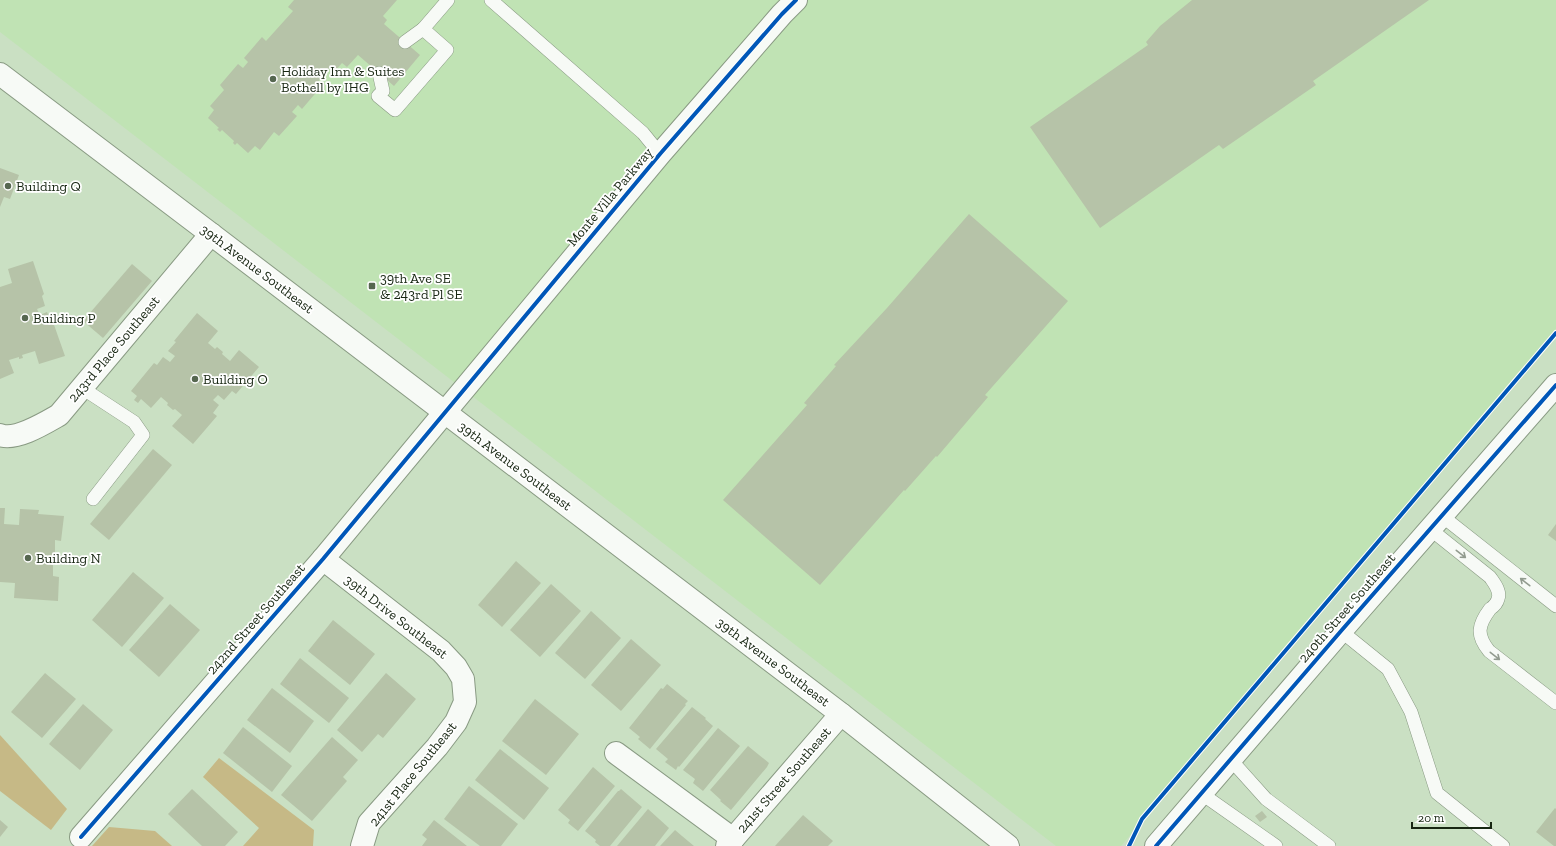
<svg xmlns="http://www.w3.org/2000/svg" width="1556" height="846" font-family="'Zilla Slab',serif">
  <style>
    .built { fill: #c0e3b4 }
    .forest { fill: #c6b986 }
    .building { fill: #b6c3a8 }
    .lines { fill: none; stroke-linecap: round; stroke-linejoin: round }
    .service-casing { stroke: #899a83; stroke-width: 14 }
    .minor-casing { stroke: #899a83; stroke-width: 24 }
    .tertiary-casing { stroke: #899a83; stroke-width: 24 }
    .secondary-casing { stroke: #899a83; stroke-width: 24 }
    .service { stroke: #f7faf6; stroke-width: 13 }
    .minor { stroke: #f7faf6; stroke-width: 22 }
    .tertiary { stroke: #f7faf6; stroke-width: 22 }
    .secondary { stroke: #f7faf6; stroke-width: 22 }
    .cycleway-casing { stroke: #fff; stroke-width: 6 }
    .cycleway { stroke: #0057b8; stroke-width: 4 }
    .oneway { stroke: #929b8f }
    .poi-dot { fill: #566750; stroke: #fff; stroke-width: 1.5 }
    .labels { text-anchor: middle; dominant-baseline: central; stroke-width: 3.5; stroke-linejoin: round; paint-order: stroke }
    .poi-label { font-size: 14px; fill: #172612; stroke: #fff; text-anchor: start }
    .street-label { font-size: 14px; fill: #172612; stroke: #fff }
  </style>
  <rect width="100%" height="100%" fill="#cae0c3"/>
  <!-- built -->
  <path class="built" d="M0,0H1556V330L1121,846H1056L0,32Z"/>
  <!-- forest -->
  <g class="forest">
    <path d="M0,735L67,809L51,830L0,791Z"/>
    <path d="M219,758L314,830L313,846H243L259,828L203,777Z"/>
    <path d="M109,827L155,831L172,846H92Z"/>
  </g>
  <!-- building -->
  <g class="building">
    <path d="M294,0H397L383,16L387,20L384,24L420,55L394,86L358,55L347,67L342,63L335,71L331,67L316,84L320,88L302,109L298,105L292,112L297,116L279,136L274,132L260,150L255,146L248,153L237,143L235,145L233,143L234,141L222,130L220,132L217,129L219,128L208,118L214,110L210,106L224,90L220,85L238,64L243,68L248,62L244,58L262,37L266,41L293,11L288,7Z"/>
    <path d="M1192,0H1429L1313,81L1316,85L1223,149L1219,145L1100,228L1030,127L1148,45L1146,42L1160,26Z"/>
    <path d="M0,168L19,175L10,199L4,197L0,207Z"/>
    <path d="M969,214L1068,301L985,395L988,397L937,457L936,456L905,491L904,490L820,585L723,500L807,405L804,403L836,366L834,365L887,308Z"/>
    <path d="M33,261L44,294L42,296L45,306L37,309L40,315L47,312L51,323L53,322L65,356L39,364L35,351L22,355L23,358L19,359V357L9,360L14,373L0,379V287L12,283L8,269Z"/>
    <path d="M132,264L152,281L103,338L83,321Z"/>
    <path d="M197,313L218,331L208,343L215,349L217,347L223,352L222,354L230,361L239,350L259,367L236,394L232,391L224,400L218,395L213,400L219,405L213,413L217,416L193,444L172,426L182,415L175,409L173,410L167,405L168,403L161,397L151,408L141,399L138,403L134,400L137,396L131,391L154,363L157,365L163,357L170,362L175,356L168,351L176,342L174,341Z"/>
    <path d="M153,449L172,465L109,540L90,524Z"/>
    <path d="M0,508H5L4,524L19,525L20,509L39,510L38,514L64,516L61,541L55,540V563H53V576L59,577L58,601L14,598L15,583L0,582Z"/>
    <path d="M1556,524V541L1548,535Z"/>
    <path d="M516,561L541,583L502,627L478,605Z"/>
    <path d="M133,572L164,598L122,647L92,620Z"/>
    <path d="M551,584L581,611L540,657L510,630Z"/>
    <path d="M170,604L200,630L159,677L129,650Z"/>
    <path d="M591,611L621,638L585,679L555,653Z"/>
    <path d="M333,620L375,654L350,685L308,651Z"/>
    <path d="M631,639L661,665L621,711L591,685Z"/>
    <path d="M300,658L349,698L329,723L280,684Z"/>
    <path d="M45,673L76,699L42,738L11,712Z"/>
    <path d="M386,673L416,699L383,738L378,734L362,752L337,730Z"/>
    <path d="M667,684L688,701L685,704L686,705L650,749L638,739L640,737L629,728L661,688L663,689Z"/>
    <path d="M272,688L314,721L290,753L247,720Z"/>
    <path d="M535,699L579,734L546,775L502,741Z"/>
    <path d="M83,704L113,730L80,770L49,744Z"/>
    <path d="M692,707L706,718L705,719L713,726L679,767L678,766L676,770L665,762L668,759L656,749Z"/>
    <path d="M243,727L292,766L272,792L223,753Z"/>
    <path d="M718,728L740,746L703,791L693,783L695,779L683,770Z"/>
    <path d="M332,737L358,760L343,777L347,781L312,821L281,795Z"/>
    <path d="M748,746L769,763L767,767L731,810L720,801L721,800L710,790Z"/>
    <path d="M500,749L549,788L524,820L475,780Z"/>
    <path d="M593,767L615,786L578,831L568,823L570,820L558,810Z"/>
    <path d="M469,786L518,824L501,846H480L444,819Z"/>
    <path d="M192,789L238,832L225,846H202L168,814Z"/>
    <path d="M621,789L642,807L610,846H600L595,842L596,840L585,831L618,791H619Z"/>
    <path d="M1555,808L1556,809V846H1554L1536,832Z"/>
    <path d="M648,809L669,828L655,846H617Z"/>
    <path d="M1262,811L1267,817L1260,822L1255,816Z"/>
    <path d="M803,815L833,841L828,846H775Z"/>
    <path d="M0,820L8,827L0,837Z"/>
    <path d="M434,820L467,846H422L427,839L422,835Z"/>
    <path d="M675,830L682,836L694,846H660Z"/>
  </g>
  <g class="lines">
    <!-- service casing -->
    <g class="service-casing">
      <g id="service">
        <path d="M491,0L643,133L660,154"/>
        <path d="M405,42L423,29"/>
        <path d="M379,73L383,91L378,96L395,110L447,50L423,29L448,0"/>
        <path d="M82,388L134,422L143,435L93,499"/>
        <path d="M1442,516L1556,606"/>
        <path d="M1430,529L1490,577C1494,583 1501,591 1498,599C1497,603 1493,607 1490,609C1478,625 1476,635 1489,651L1556,703"/>
        <path d="M1341,631L1388,669L1411,712L1437,793L1503,846"/>
        <path d="M1231,760L1266,799L1329,846"/>
        <path d="M1202,794L1276,846"/>
      </g>
    </g>
    <!-- minor casing -->
    <g class="minor-casing">
      <g id="minor">
        <path d="M0,435C16,441 45,423 59,415L211,234"/>
        <path d="M323,559L441,651L456,667L463,679L465,702L456,722L437,747L369,823L362,846"/>
        <path d="M616,753L733,839"/>
        <path d="M81,837L323,559L445,412"/>
        <path d="M727,846L841,714"/>
      </g>
    </g>
    <!-- tertiary casing -->
    <g class="tertiary-casing">
      <g id="tertiary">
        <path d="M445,412L660,154L782,14L796,0"/>
        <path d="M1156,846L1341,631L1556,385"/>
      </g>
    </g>
    <!-- secondary casing -->
    <g class="secondary-casing">
      <path id="secondary" d="M0,74L211,234L841,714L1008,846"/>
    </g>
    <!-- service -->
    <use href="#service" class="service"/>
    <!-- minor -->
    <use href="#minor" class="minor"/>
    <!-- tertiary -->
    <use href="#tertiary" class="tertiary"/>
    <!-- secondary -->
    <use href="#secondary" class="secondary"/>
    <!-- cycleway casing -->
    <g class="cycleway-casing">
      <g id="cycleway">
        <path d="M81,837L323,559L660,154L782,14L796,0"/>
        <path d="M1129,846L1142,819L1556,333"/>
        <path d="M1156,846L1341,631L1556,385"/>
      </g>
    </g>
    <!-- cycleway -->
    <use href="#cycleway" class="cycleway"/>
  </g>
  <!-- one-way arrows -->
  <defs><path id="oneway-shaft" d="M-6 0H5M1.5-3L5.5 0L1.5 3" fill="none" stroke-width="1.6" stroke-linecap="round" stroke-linejoin="round"/></defs>
  <g class="oneway">
    <use href="#oneway-shaft" transform="translate(1461 554) rotate(38)"/>
    <use href="#oneway-shaft" transform="translate(1525 582) rotate(-142)"/>
    <use href="#oneway-shaft" transform="translate(1495 656) rotate(38)"/>
  </g>
  <!-- markers -->
  <g class="poi-dot">
    <circle cx="273" cy="79" r="4"/>
    <circle cx="8" cy="186" r="4"/>
    <rect x="368" y="282" width="8" height="8" rx="2"/>
    <circle cx="25" cy="318" r="4"/>
    <circle cx="195" cy="379" r="4"/>
    <circle cx="28" cy="558" r="4"/>
  </g>
  <g class="labels">
    <!-- poi labels -->
    <g class="poi-label">
      <text x="281" y="71">Holiday Inn &amp; Suites<tspan x="281" dy="16">Bothell by IHG</tspan></text>
      <text x="16" y="186">Building Q</text>
      <text x="380" y="278">39th Ave SE<tspan x="380" dy="16">&amp; 243rd Pl SE</tspan></text>
      <text x="33" y="318">Building P</text>
      <text x="203" y="379">Building O</text>
      <text x="36" y="558">Building N</text>
    </g>
    <!-- street labels -->
    <g class="street-label">
      <text transform="translate(610 197) rotate(-50)">Monte Villa Parkway</text>
      <text transform="translate(257 269) rotate(37)">39th Avenue Southeast</text>
      <text transform="translate(114 349) rotate(-50)">243rd Place Southeast</text>
      <text transform="translate(515 466) rotate(37)">39th Avenue Southeast</text>
      <text transform="translate(1347 608) rotate(-49)">240th Street Southeast</text>
      <text transform="translate(396 617) rotate(38)">39th Drive Southeast</text>
      <text transform="translate(256 619) rotate(-49)">242nd Street Southeast</text>
      <text transform="translate(773 662) rotate(37)">39th Avenue Southeast</text>
      <text transform="translate(413 774) rotate(-51)">241st Place Southeast</text>
      <text transform="translate(784 780) rotate(-49)">241st Street Southeast</text>
    </g>
  </g>
  <!-- scale -->
  <path d="M1412 822v6h79v-6" fill="none" stroke="#172612" stroke-width="2"/>
  <text x="1418" y="822" font-size="12" fill="#172612" stroke="#ffffff" stroke-width="3" paint-order="stroke">20 m</text>
</svg>
